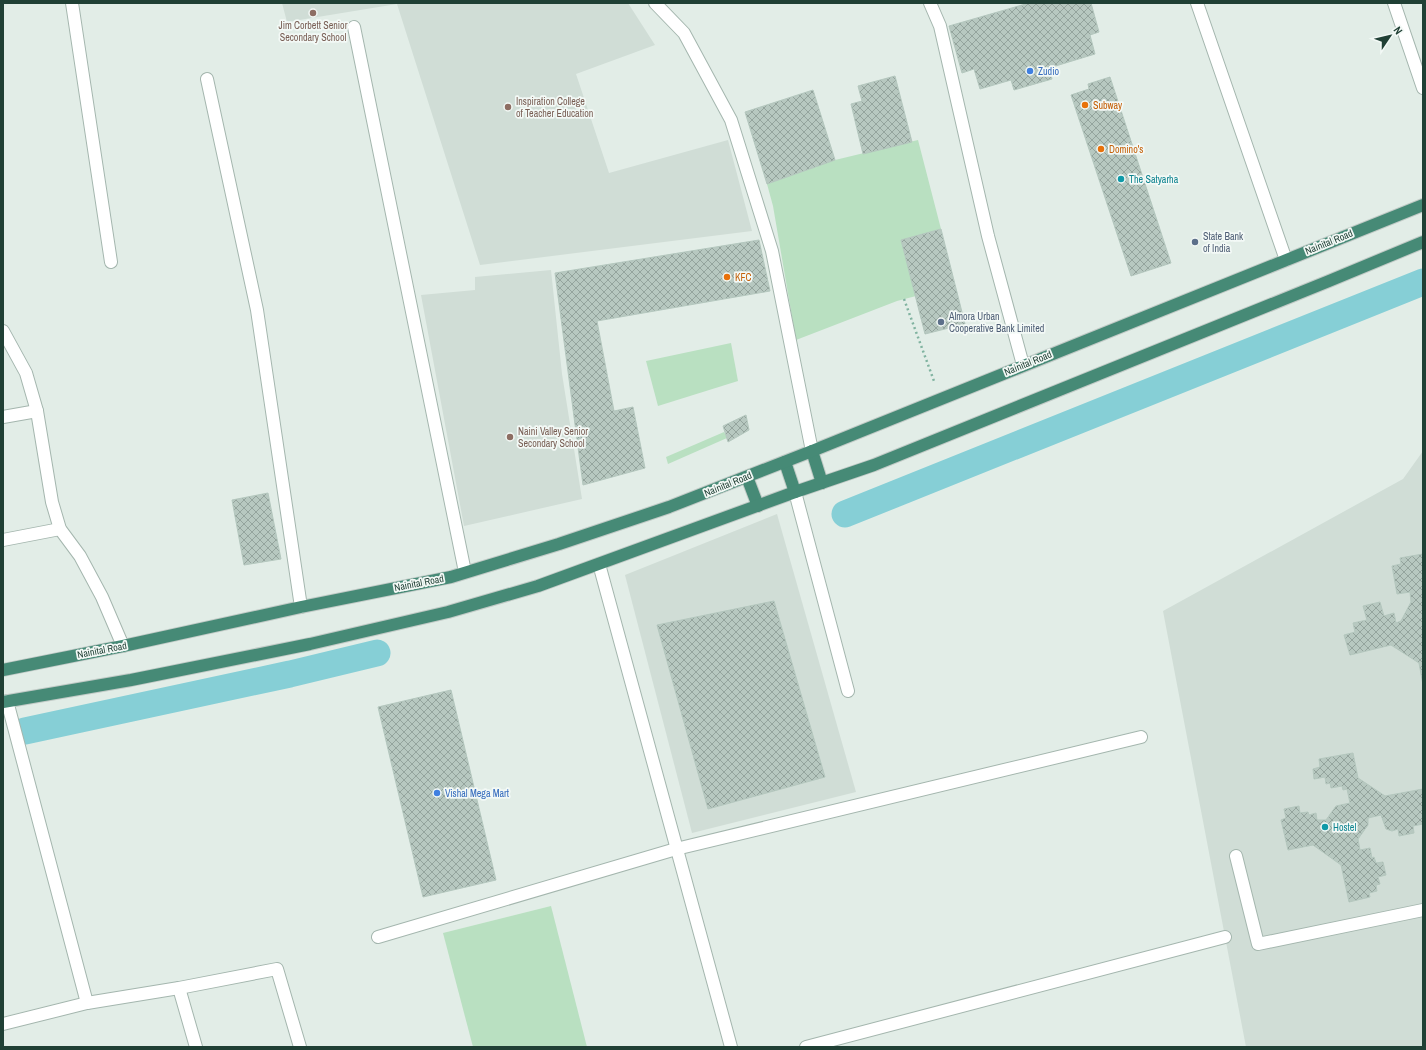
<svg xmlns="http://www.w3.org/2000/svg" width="1426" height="1050" font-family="'Archivo Narrow',sans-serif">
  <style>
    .built { fill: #d0ddd6 }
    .green { fill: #b9e0c1 }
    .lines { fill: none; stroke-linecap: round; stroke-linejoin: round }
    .canal { stroke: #86cfd6; stroke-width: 27 }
    .building { fill: url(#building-cross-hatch); stroke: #b4c7be }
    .service-casing { stroke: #a4b6ae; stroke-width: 14 }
    .minor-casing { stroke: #a4b6ae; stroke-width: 14 }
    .trunk-casing { stroke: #c1cac6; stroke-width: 14 }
    .path { stroke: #80b3a0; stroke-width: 2.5; stroke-dasharray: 2 3; stroke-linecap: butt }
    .service { stroke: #fff; stroke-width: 12 }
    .minor { stroke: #fff; stroke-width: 12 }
    .trunk { stroke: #468a76; stroke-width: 12 }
    .education-dot { fill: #8d6e63; stroke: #f3f9f6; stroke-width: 1.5 }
    .shop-dot { fill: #3f7fe0; stroke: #f3f9f6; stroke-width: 1.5 }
    .food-dot { fill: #e8710a; stroke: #f3f9f6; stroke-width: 1.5 }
    .culture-dot { fill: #0f9aa8; stroke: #f3f9f6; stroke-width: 1.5 }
    .service-dot { fill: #5c6f8a; stroke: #f3f9f6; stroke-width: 1.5 }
    .labels { text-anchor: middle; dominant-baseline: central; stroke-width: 3.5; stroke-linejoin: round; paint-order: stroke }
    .education-label { font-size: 10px; fill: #785e54; stroke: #f3f9f6; text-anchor: start }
    .shop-label { font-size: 10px; fill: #366cbe; stroke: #f3f9f6; text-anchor: start }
    .food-label { font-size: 10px; fill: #c56008; stroke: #f3f9f6; text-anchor: start }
    .culture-label { font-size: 10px; fill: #0d838f; stroke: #f3f9f6; text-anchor: start }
    .service-label { font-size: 10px; fill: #4e5e75; stroke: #f3f9f6; text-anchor: start }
    .street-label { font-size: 10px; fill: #204035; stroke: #f3f9f6 }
  </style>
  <defs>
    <pattern id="building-cross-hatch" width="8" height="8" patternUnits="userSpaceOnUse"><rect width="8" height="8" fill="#b7c8c0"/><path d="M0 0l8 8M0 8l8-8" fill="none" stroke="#94a49d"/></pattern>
  </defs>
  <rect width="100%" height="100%" fill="#e2ede7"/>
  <!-- built -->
  <g class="built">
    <path d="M282,3H628L655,45L576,74L609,173L728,140L752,231L480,265L397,4L287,22Z"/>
    <path d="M551,270L562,374L582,499L464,526L421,295L475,290V277Z"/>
    <path d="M1423,451V1047H1246L1163,611L1403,479Z"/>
    <path d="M777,514L856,792L692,833L625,575Z"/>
  </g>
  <!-- green -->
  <g class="green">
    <path d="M918,140L941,229L901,240L916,296L897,301L796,340L773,206L767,184L835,160Z"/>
    <path d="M731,343L738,381L658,406L646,361Z"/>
    <path d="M724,432L727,438L668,464L666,457Z"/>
    <path d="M551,906L587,1047H473L443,933Z"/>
  </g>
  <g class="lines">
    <!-- canal -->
    <g class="canal">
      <path d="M845,514C1038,437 1230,358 1423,282"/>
      <path d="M25,731L290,674L377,653"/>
    </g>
  </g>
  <!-- building -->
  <g class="building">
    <path d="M1029,3H1091L1099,32L1090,35L1095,54L1049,68L1052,79L1014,90L1011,80L980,89L974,69L962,73L949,26Z"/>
    <path d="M895,76L912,142L863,154L851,104L862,101L858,86Z"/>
    <path d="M1110,77L1171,263L1131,276L1071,95L1089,89L1088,84Z"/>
    <path d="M813,90L835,160L767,184L745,112Z"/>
    <path d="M941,229L965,324L925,334L901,240Z"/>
    <path d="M759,240L770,291L597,321L614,411L633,407L645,468L583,485L555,273Z"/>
    <path d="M746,415L749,430L728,442L723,426Z"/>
    <path d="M268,493L281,559L244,565L232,500Z"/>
    <path d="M1423,554V685L1419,663L1391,645L1350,655L1344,635L1355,632L1353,623L1367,620L1363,606L1380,602L1384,616L1394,613L1396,623L1401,621L1411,602L1410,592L1397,594L1392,566L1401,564L1400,558Z"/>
    <path d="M774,601L825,777L708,809L657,625Z"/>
    <path d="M451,690L496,880L423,897L378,707Z"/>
    <path d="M1353,753L1358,778L1385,796L1423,789V824L1413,826L1414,833L1399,836L1398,829L1392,831L1386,829L1381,815L1368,818V825L1358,839L1360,850L1370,848L1372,858L1374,857L1376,863L1383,862L1386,875L1378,877L1380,884L1376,885L1377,891L1369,893L1370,897L1349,902L1341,865L1313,845L1288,850L1281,820L1286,818L1284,809L1299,806L1300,813L1308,812L1309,815L1316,813L1317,820H1326L1336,806L1350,803L1347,789L1343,790L1342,786L1331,788L1330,783L1326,784L1325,777L1314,779L1313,769L1320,767L1319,759Z"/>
  </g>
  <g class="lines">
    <!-- service casing -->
    <g class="service-casing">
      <path id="service" d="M1236,856L1258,944L1423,910"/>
    </g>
    <!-- minor casing -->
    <g class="minor-casing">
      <g id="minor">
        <path d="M72,3L111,262"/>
        <path d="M655,3L684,33L731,120L772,251L812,451"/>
        <path d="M930,3L940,26L988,236L1023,365"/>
        <path d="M1197,3L1286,260"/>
        <path d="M1394,3L1423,88"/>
        <path d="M354,27L465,572"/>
        <path d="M207,79L257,310L301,607"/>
        <path d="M3,331L26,373L37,411L52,502L60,529L80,556L102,597L123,646"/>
        <path d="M3,417L37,411"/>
        <path d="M795,492L848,691"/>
        <path d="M3,540L60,529"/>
        <path d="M599,564L731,1047"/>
        <path d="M7,701L87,1003"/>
        <path d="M378,937L676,849L1141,737"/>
        <path d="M179,988L196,1047"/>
        <path d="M3,1024L87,1003L179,988L277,969L300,1047"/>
        <path d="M806,1047L1225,937"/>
      </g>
    </g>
    <!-- trunk casing -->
    <g class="trunk-casing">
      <g id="trunk">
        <path d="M812,451L822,483"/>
        <path d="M785,462L795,492"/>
        <path d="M747,477L758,506"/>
        <path d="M3,670L123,646L301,607L451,577L559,544L669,507L812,451L1423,205"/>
        <path d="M3,702L131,680L310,644L448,612L538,586L795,492L874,465L1329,281L1423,242"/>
      </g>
    </g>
    <!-- path -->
    <path class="path" d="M904,299L934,381"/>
    <!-- service -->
    <use href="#service" class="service"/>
    <!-- minor -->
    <use href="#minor" class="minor"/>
    <!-- trunk -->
    <use href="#trunk" class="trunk"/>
  </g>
  <!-- markers -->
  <g class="education-dot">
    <circle cx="313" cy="13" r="4"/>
    <circle cx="508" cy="107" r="4"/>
    <circle cx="510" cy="437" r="4"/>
  </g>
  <g class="shop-dot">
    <circle cx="1030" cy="71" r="4"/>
    <circle cx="437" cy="793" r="4"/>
  </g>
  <g class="food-dot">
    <circle cx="1085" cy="105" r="4"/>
    <circle cx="1101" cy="149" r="4"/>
    <circle cx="727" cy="277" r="4"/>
  </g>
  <g class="culture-dot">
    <circle cx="1121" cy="179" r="4"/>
    <circle cx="1325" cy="827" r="4"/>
  </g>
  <g class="service-dot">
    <circle cx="1195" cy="242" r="4"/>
    <circle cx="941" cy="322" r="4"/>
  </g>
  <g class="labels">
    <!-- education labels -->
    <g class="education-label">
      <text x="313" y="25" text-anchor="middle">Jim Corbett Senior<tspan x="313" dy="12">Secondary School</tspan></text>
      <text x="516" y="101">Inspiration College<tspan x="516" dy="12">of Teacher Education</tspan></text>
      <text x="518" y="431">Naini Valley Senior<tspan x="518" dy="12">Secondary School</tspan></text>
    </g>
    <!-- shop labels -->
    <g class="shop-label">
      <text x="1038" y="71">Zudio</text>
      <text x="445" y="793">Vishal Mega Mart</text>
    </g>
    <!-- food labels -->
    <g class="food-label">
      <text x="1093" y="105">Subway</text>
      <text x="1109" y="149">Domino's</text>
      <text x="735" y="277">KFC</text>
    </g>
    <!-- culture labels -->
    <g class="culture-label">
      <text x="1129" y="179">The Satyarha</text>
      <text x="1333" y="827">Hostel</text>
    </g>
    <!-- service labels -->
    <g class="service-label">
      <text x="1203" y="236">State Bank<tspan x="1203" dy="12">of India</tspan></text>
      <text x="949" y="316">Almora Urban<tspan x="949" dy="12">Cooperative Bank Limited</tspan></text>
    </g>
    <!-- street labels -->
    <g class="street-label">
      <text transform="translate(1329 242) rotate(-22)">Nainital Road</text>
      <text transform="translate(1028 363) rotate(-22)">Nainital Road</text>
      <text transform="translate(728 484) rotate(-22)">Nainital Road</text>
      <text transform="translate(419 583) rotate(-11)">Nainital Road</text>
      <text transform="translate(102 650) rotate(-11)">Nainital Road</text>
    </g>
  </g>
  <!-- border -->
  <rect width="1426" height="1050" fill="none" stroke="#204035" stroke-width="8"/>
  <!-- north arrow -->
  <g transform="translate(1390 36) rotate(55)" stroke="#f3f9f6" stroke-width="3" paint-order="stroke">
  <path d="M0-3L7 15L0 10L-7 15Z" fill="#204035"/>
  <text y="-6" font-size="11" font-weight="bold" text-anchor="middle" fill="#204035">N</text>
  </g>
</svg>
